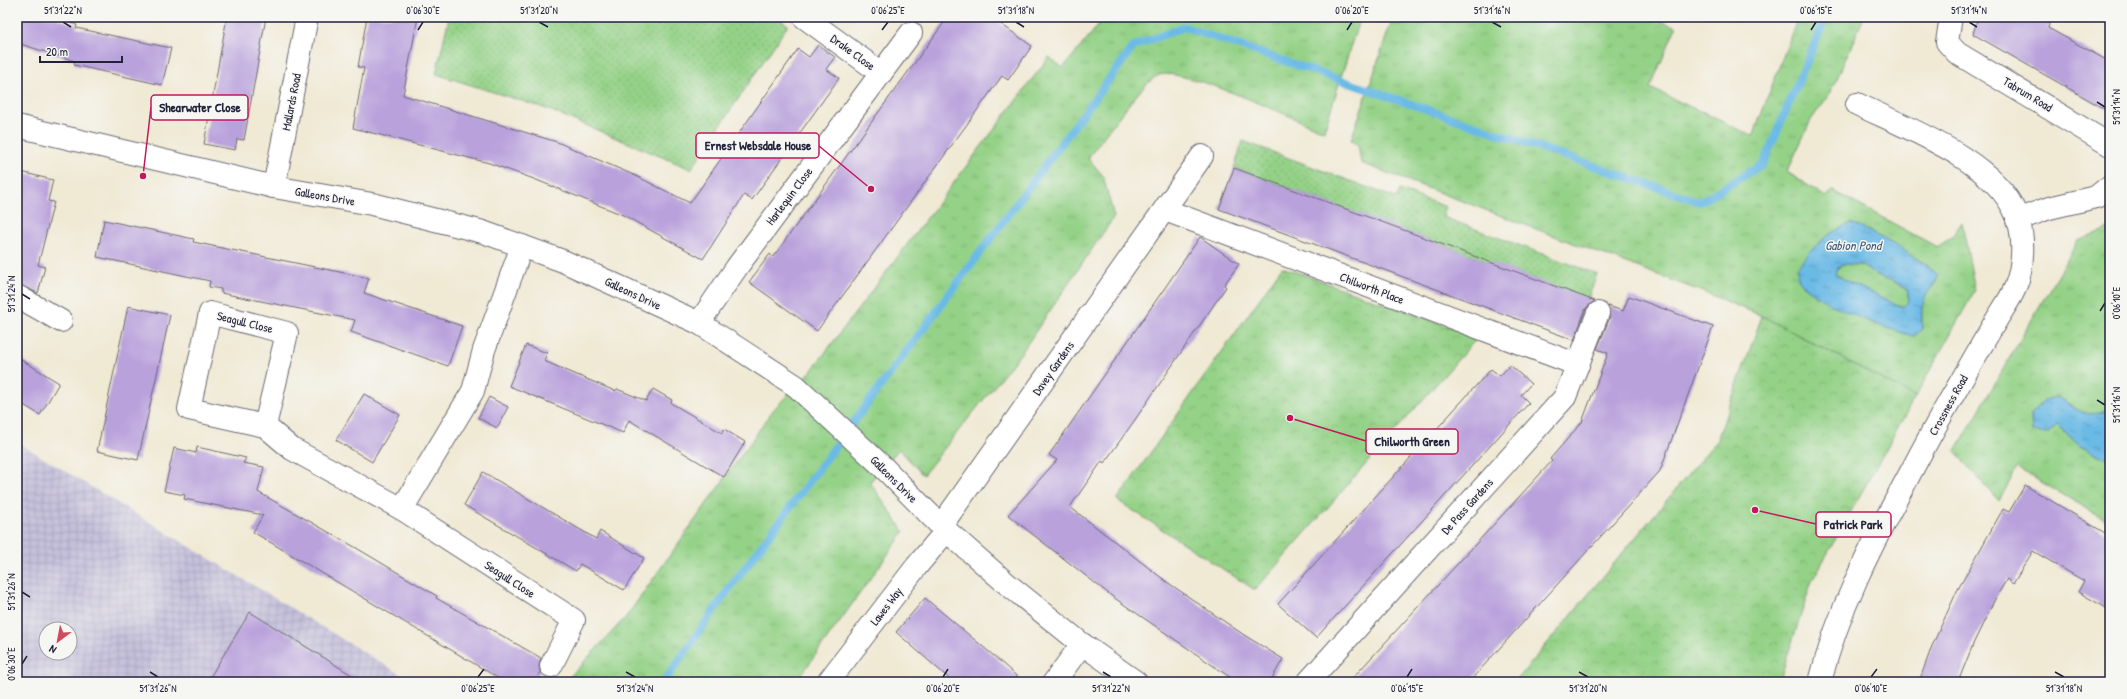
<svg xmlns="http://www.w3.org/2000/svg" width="2127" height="699" font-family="'Patrick Hand',sans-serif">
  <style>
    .industrial { fill: url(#industrial-grid); fill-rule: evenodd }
    .grass { fill: url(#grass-tufts); stroke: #5b7a61; fill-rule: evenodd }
    .park { fill: url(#park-crowns); stroke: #5b7a61 }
    .garden { fill: url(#garden-dots); stroke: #5b7a61 }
    .water { fill: url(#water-ripples); stroke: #466e90; fill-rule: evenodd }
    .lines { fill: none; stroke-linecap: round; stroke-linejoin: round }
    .stream { stroke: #6bbae6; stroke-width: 8 }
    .building { fill: #b9a1dc }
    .minor-casing { stroke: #6a6871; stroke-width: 24 }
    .minor { stroke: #fff; stroke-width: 22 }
    .ticks { fill: none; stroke: #22223b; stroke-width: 1.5 }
    .labels { text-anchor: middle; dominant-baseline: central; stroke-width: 3; stroke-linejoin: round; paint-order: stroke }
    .street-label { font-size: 12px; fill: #22223b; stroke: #f6f6f2 }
    .water-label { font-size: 13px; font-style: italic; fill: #3c5777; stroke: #f6f6f2 }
    .leader { fill: none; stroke: #c2185b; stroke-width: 1.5 }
    .callout-dot { fill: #c2185b; stroke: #f6f6f2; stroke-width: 1.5 }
    .callout { fill: #f6f6f2; stroke: #c2185b; stroke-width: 1.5 }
    .callout-label { font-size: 13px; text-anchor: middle; font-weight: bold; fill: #22223b }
    .neatline { fill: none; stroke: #22223b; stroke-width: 1.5 }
    .ticks-label { font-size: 10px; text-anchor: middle; fill: #22223b }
  </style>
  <defs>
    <pattern id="industrial-grid" width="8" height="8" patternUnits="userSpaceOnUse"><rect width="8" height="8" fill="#c5c0db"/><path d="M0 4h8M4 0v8" fill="none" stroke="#a9a5bd"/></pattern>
    <pattern id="grass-tufts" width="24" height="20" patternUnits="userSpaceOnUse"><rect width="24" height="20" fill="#94d287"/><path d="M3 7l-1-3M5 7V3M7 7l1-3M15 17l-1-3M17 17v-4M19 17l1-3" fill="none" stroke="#7fb475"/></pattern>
    <pattern id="park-crowns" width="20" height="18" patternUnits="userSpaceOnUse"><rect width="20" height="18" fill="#94d287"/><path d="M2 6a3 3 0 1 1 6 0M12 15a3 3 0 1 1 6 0" fill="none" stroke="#7fb475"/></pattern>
    <pattern id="garden-dots" width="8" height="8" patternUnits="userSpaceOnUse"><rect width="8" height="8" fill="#94d287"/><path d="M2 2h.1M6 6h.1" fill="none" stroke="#7fb475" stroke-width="1.8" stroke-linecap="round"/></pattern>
    <pattern id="water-ripples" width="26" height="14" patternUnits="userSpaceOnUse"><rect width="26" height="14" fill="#6bbae6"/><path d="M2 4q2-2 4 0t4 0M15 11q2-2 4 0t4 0" fill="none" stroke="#5897bc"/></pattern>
  </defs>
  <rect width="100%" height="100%" fill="#f6f6f2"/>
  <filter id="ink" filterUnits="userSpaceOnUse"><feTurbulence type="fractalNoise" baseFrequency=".025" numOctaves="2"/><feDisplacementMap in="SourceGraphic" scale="8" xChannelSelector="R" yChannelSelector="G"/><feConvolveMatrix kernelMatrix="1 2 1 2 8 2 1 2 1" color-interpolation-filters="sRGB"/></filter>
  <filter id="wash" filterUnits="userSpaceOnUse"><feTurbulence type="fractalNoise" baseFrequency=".012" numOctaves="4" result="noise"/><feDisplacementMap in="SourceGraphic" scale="16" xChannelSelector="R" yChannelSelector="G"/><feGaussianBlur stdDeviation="0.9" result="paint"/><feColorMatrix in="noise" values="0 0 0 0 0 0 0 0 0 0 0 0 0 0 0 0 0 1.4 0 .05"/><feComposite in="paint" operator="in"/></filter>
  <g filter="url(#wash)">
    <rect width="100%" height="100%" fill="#f0e9d4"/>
    <!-- industrial -->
    <path class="industrial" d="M17,442L413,682H17ZM46,629H70V653H46Z"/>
    <!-- grass -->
    <g class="grass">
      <path d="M1105,17H1360L1324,131C1295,119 1183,67 1159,75C1143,81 1100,142 1088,158L1103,176L1114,217L1021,353L923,475L899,449L870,482L904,532L796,682H565L626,617L774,409L812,370L1049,57L1063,68Z"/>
      <path d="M1393,17H1515L1518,19L1519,17H1652L1676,27L1650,88L1753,136L1798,17H1864L1831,92L1811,120L1787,172L1826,197L1833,191L1937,247L1951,238L1962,222L1975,290L1915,397L1762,316L1711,295L1361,163L1358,145L1351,140ZM1868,230L1924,263L1938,275C1936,286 1927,290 1924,300C1920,309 1922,319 1923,329L1810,291L1798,278L1797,268Z"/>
      <path d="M2110,228V407L2106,412L2084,413L2057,397L2044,400L2031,415L2032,432L2058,425L2080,446L2110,460V522L2017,468L1999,501L1955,452L2078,240Z"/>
      <path d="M1846,264L1861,265L1875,274L1893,281L1907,288L1909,301L1904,307C1881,299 1855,287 1835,274L1837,268Z"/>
    </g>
    <!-- park -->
    <g class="park">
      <path d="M1282,267L1478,337L1255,590L1117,500Z"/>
      <path d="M1762,316L1915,397L1812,581L1779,682H1515L1717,440Z"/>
    </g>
    <!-- garden -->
    <g class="garden">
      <path d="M449,17H777L788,25L691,169L544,108L436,74Z"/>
      <path d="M1243,141L1396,198L1400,190L1446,207L1443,217L1597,274L1588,299L1234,168Z"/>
    </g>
    <!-- water -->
    <g class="water">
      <path d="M1851,223C1880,236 1914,254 1938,275C1936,286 1927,290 1924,300C1920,309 1922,319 1923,329L1914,336C1888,330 1809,302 1798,278C1797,275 1798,271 1797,268C1811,248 1828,232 1851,223ZM1846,264L1861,265L1875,274L1893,281L1907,288L1909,301L1903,307C1891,303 1881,296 1869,291C1857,286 1846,281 1835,274L1837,268Z"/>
      <path d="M2057,397L2084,413L2106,412L2110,407V460L2080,446L2058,425L2047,434L2032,432L2031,415L2044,400Z"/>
    </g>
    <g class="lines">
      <!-- stream -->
      <path class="stream" d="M664,682L724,596L1134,46L1184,27L1700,202L1763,164L1826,17"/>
    </g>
    <g id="blocks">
      <!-- building -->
      <g class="building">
        <path d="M17,17H52L77,25L76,28L171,48L162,85L74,65L75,61L17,43Z"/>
        <path d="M227,17H266L244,140L237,139L235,150L204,144Z"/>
        <path d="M367,17H418L403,95L557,142L636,176L690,203L798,49L809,57L818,45L835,57L826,69L839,78L752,200L744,195L703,259L623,215L534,179L489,163L353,128L364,68L358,67Z"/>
        <path d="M948,17H991L1032,46L1008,80L1002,76L817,331L749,282L770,254L773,257Z"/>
        <path d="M1978,17H2051L2048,28L2110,62V112L1973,34Z"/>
        <path d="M1234,168L1390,225L1595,301L1586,308L1574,340L1528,323L1219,209Z"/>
        <path d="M21,172L53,180L48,201L54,202L38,265L45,267L38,293L17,284V187Z"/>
        <path d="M104,220L194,239L193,242L369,278L364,293L462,326L448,366L351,332L355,320L221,293V289L209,287L210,281L97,257Z"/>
        <path d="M1200,237L1239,264L1224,285L1226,287L1132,424L1104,463L1102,461L1070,507L1167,582L1244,635L1283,659L1270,682H1237L1113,597L1008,515L1057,460L1049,455Z"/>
        <path d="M1629,296L1713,327L1660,471L1469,682H1349L1552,461L1550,459L1582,422L1608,353L1597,349L1610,317L1608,306L1623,311Z"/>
        <path d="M128,306L170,315L138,460L97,451Z"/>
        <path d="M526,345L547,353L544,361L615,391L617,389L646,401L653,389L672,400L671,403L722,433L724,429L745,442L724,477L629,420L623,433L509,386Z"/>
        <path d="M17,357L59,383L40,415L17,401Z"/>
        <path d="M1510,365L1531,384L1521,395L1529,403L1316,638L1278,604L1491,369L1500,376Z"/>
        <path d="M364,394L400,415L372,462L336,440Z"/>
        <path d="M489,397L508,407L497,428L478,418Z"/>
        <path d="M197,447L246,458L243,463L264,467L258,492L353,546L437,596L436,598L541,658L539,666L540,672L535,682H505L253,532L263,515L184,499L185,495L164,491L174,448L196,453Z"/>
        <path d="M483,472L596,539L600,531L644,558L624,590L580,564L576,571L464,505Z"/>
        <path d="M2025,485L2110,536V610L2078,592L2084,581L2033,551L2013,584L2007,579L1995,599L1974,642L1958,682H1919L1932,646L1957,591L2003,509L2009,512Z"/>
        <path d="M925,598L994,656L1023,682H953L896,632Z"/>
        <path d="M250,612L363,682H207Z"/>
      </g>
    </g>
  </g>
  <g filter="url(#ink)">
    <use href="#blocks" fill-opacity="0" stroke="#6a6871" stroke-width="1"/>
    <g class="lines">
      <!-- minor casing -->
      <g class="minor-casing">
        <g id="minor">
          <path d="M804,17L881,73"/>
          <path d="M1951,17L1947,42L1957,53L2110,145"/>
          <path d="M17,126L274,187L372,204L483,232L563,261L699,323L796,386L883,467L941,526L1006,583L1082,644L1136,682"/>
          <path d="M274,187L307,17"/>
          <path d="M1165,210L1578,365"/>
          <path d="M2017,220L2049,208L2096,197L2110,186"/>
          <path d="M17,296L61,321"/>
          <path d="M699,323L737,267L911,33"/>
          <path d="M265,426L287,333L210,313L189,409L265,426L292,449L402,509L574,620L551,666"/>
          <path d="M402,509L473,391L484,350L522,246"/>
          <path d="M941,526L1202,156"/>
          <path d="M828,682L916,567L946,531"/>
          <path d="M1054,682L1082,644"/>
          <path d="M1308,682L1565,397L1598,313"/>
          <path d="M1820,682C1838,610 1871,546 1906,481C1922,451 1938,420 1956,390C1970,366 1983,342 1997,319C2003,309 2011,298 2015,288C2024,266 2025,235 2016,214C1994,160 1906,128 1857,104"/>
        </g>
      </g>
      <!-- minor -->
      <use href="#minor" class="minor"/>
    </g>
  </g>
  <!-- ticks -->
  <path class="ticks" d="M63,22L71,27M539,22L548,27M1016,22L1024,27M1492,22L1501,27M1969,22L1977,27M418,30L423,22M882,30L888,22M1347,30L1352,22M1811,30L1816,22M2097,102L2105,107M22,294L30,299M2100,311L2105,303M2097,400L2105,405M22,592L30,597M22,664L27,656M150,672L158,677M626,672L635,677M1103,672L1111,677M1579,672L1588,677M2055,672L2064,677M478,677L484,669M943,677L948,669M1407,677L1412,669M1871,677L1877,669"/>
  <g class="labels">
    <!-- street labels -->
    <g class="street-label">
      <text transform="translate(853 52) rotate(36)">Drake Close</text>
      <text transform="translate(2028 94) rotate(31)">Tabrum Road</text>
      <text transform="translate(291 102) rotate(-79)">Mallards Road</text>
      <text transform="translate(325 196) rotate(10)">Galleons Drive</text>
      <text transform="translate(789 196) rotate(-53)">Harlequin Close</text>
      <text transform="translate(1372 288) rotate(21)">Chilworth Place</text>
      <text transform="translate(633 293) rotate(25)">Galleons Drive</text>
      <text transform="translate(245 322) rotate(14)">Seagull Close</text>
      <text transform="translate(1053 368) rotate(-55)">Davey Gardens</text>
      <text transform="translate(1948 405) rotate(-61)">Crossness Road</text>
      <text transform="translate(894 479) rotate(45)">Galleons Drive</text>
      <text transform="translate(1467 506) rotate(-48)">De Pass Gardens</text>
      <text transform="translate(510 579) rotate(33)">Seagull Close</text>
      <text transform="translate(886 606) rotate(-53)">Lawes Way</text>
    </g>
    <!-- water labels -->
    <g class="water-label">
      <text x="1853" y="245">Gabion Pond</text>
    </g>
  </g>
  <!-- callouts -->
  <path class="leader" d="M143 176L151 107M871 189L819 146M1290 418L1366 441M1755 510L1816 524"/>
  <g class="callout-dot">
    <circle cx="143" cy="176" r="4"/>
    <circle cx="871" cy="189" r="4"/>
    <circle cx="1290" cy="418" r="4"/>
    <circle cx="1755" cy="510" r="4"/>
  </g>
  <g class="callout">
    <rect x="151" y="95" width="97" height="25" rx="4"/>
    <rect x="696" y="133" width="123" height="25" rx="4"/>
    <rect x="1366" y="429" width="92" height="25" rx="4"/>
    <rect x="1816" y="512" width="75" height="25" rx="4"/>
  </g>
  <g class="callout-label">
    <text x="200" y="112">Shearwater Close</text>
    <text x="758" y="150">Ernest Websdale House</text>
    <text x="1412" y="446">Chilworth Green</text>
    <text x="1853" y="529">Patrick Park</text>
  </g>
  <!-- margin -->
  <rect width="2127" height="699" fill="none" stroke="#f6f6f2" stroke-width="44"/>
  <!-- north arrow -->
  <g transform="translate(58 641) rotate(212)"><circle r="19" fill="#f6f6f2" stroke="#a1a1a9"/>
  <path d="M0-3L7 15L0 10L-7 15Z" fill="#d1495b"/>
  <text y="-6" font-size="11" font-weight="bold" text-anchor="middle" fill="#22223b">N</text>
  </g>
  <!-- scale -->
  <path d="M40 56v6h82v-6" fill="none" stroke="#22223b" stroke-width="2"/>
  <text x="46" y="56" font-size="12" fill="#22223b" stroke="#f6f6f2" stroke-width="3" paint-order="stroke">20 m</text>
  <rect x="22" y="22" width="2083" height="655" class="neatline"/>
  <g class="ticks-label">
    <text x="63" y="14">51°31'22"N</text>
    <text x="423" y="14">0°06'30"E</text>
    <text x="539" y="14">51°31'20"N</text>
    <text x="888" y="14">0°06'25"E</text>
    <text x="1016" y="14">51°31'18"N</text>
    <text x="1352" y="14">0°06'20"E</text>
    <text x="1492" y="14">51°31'16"N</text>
    <text x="1816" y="14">0°06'15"E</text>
    <text x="1969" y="14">51°31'14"N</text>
    <text transform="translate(2116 107) rotate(-90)" y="4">51°31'14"N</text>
    <text transform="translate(11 294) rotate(-90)" y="4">51°31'24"N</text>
    <text transform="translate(2116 303) rotate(-90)" y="4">0°06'10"E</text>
    <text transform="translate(2116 405) rotate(-90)" y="4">51°31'16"N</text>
    <text transform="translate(11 592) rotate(-90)" y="4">51°31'26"N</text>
    <text transform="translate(11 664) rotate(-90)" y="4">0°06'30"E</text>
    <text x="158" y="692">51°31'26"N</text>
    <text x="478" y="692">0°06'25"E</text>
    <text x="635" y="692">51°31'24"N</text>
    <text x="943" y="692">0°06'20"E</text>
    <text x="1111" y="692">51°31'22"N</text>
    <text x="1407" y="692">0°06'15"E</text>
    <text x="1588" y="692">51°31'20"N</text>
    <text x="1871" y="692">0°06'10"E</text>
    <text x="2064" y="692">51°31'18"N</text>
  </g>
</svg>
